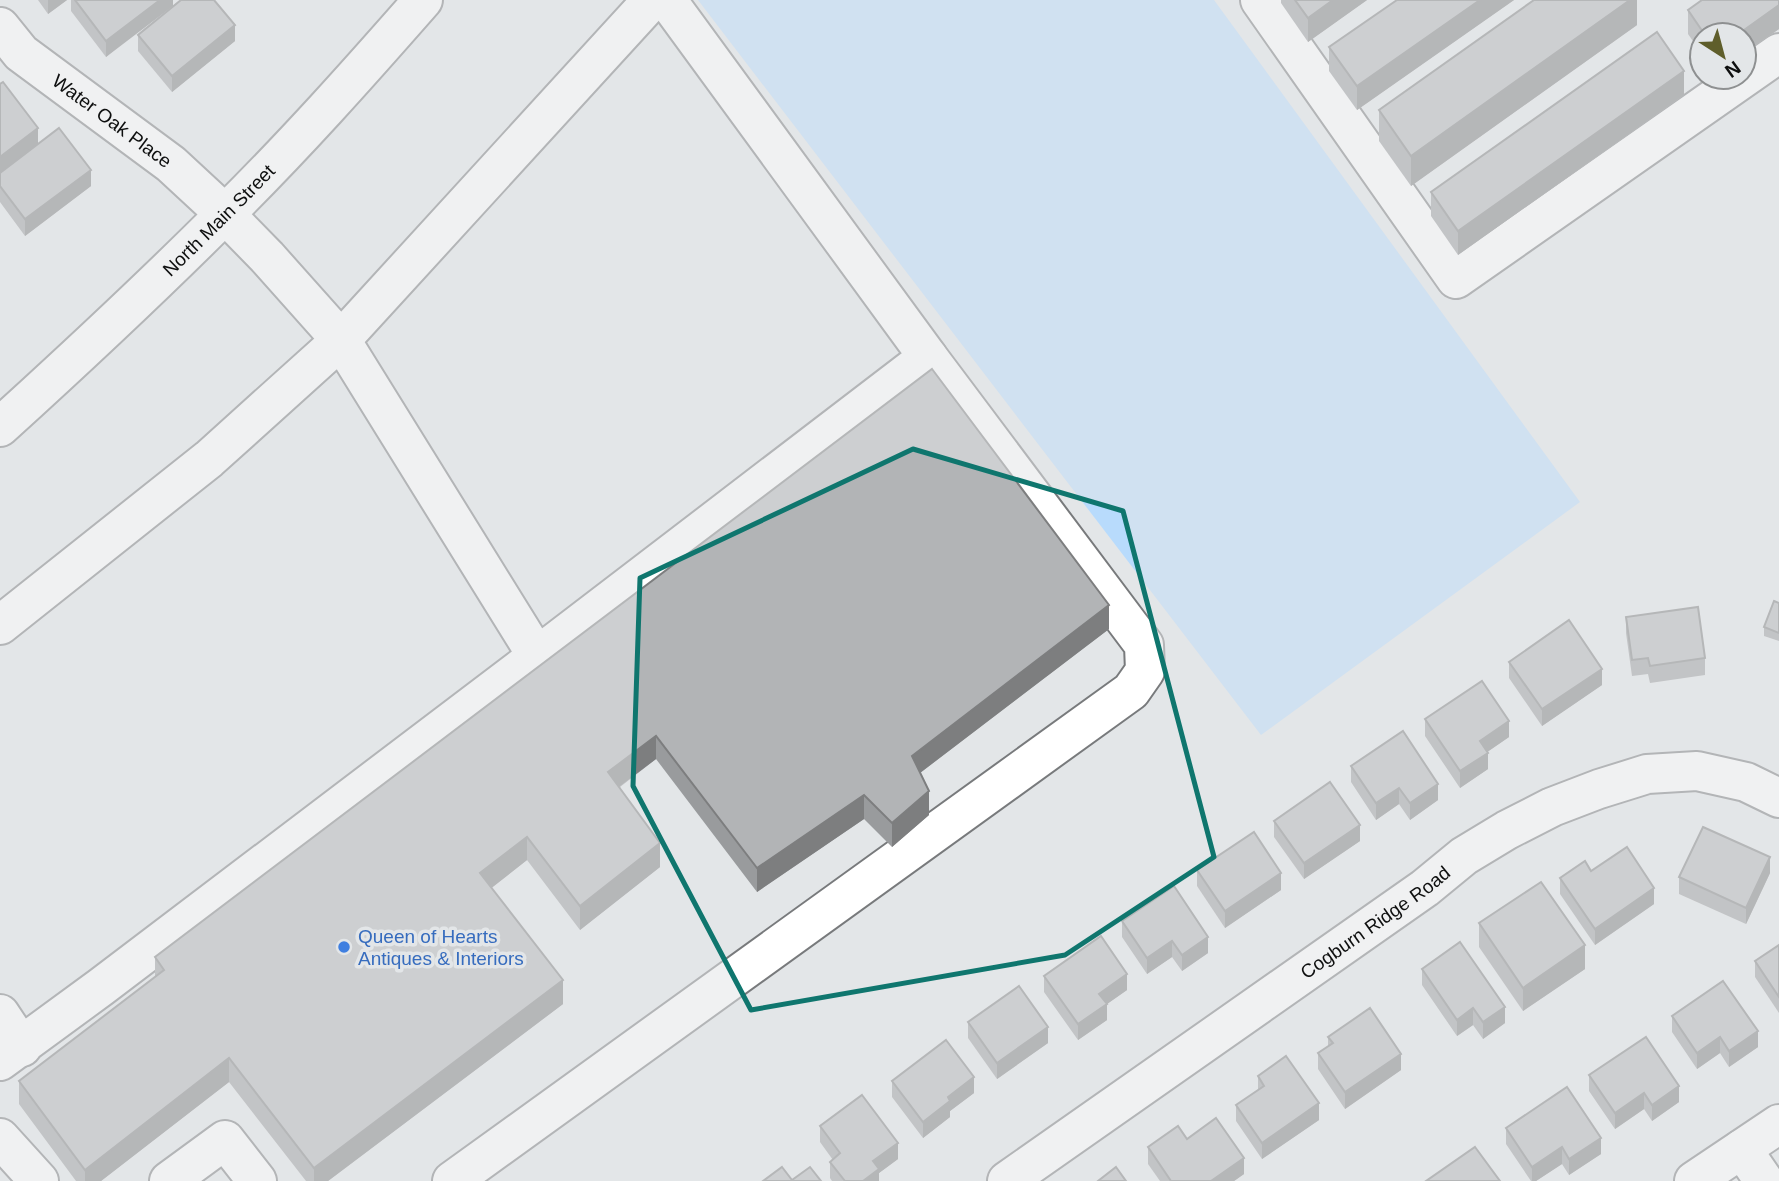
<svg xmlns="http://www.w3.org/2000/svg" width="1779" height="1181" font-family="Helvetica,sans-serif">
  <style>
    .green { fill: #b8dbfc }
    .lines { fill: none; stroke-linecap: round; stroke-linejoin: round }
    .minor-casing { stroke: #787a7c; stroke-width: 42 }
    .major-casing { stroke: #787a7c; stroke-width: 42 }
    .minor { stroke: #fff; stroke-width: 38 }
    .major { stroke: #fff; stroke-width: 38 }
    .wall { fill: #999b9d }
    .shaded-wall { fill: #7d7e7f }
    .building { fill: #b2b4b6; stroke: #7d7e7f; stroke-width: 2 }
    .marked { fill: none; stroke: #0f766e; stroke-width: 5; stroke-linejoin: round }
    .shop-dot { fill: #3f7fe0; stroke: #e3e6e8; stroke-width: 2.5 }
    .labels { text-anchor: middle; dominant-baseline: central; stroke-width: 7; stroke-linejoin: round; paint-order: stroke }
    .street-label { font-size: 19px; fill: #0e0f0f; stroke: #e3e6e8 }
    .shop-label { font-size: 19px; fill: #366cbe; stroke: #e3e6e8; text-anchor: start }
  </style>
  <rect width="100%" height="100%" fill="#e3e6e8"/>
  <!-- green -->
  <path class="green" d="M698,0H1214L1580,502L1261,735Z"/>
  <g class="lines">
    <!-- minor casing -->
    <g class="minor-casing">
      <g id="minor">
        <path d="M1260,0L1456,279L1779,53"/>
        <path id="s1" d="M0,27L21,53L171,164L225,214L267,257L341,340L537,656"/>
        <path d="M0,625L209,459L341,340L652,0"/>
        <path d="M0,1014L22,1047"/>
        <path d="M0,1061L101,987L523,667L928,357L667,0"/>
        <path d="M0,1138L39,1181"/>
        <path d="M1742,1149L1764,1181"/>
        <path d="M169,1181L225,1140L257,1181"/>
        <path d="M452,1181L1131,691L1145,671L1144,645L928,357"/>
        <path id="s2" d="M1007,1181L1425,888L1464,856L1507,830L1552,807L1599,789L1647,774L1697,771L1746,782L1779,798"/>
        <path d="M1694,1181L1779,1124"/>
      </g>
    </g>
    <!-- major casing -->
    <g class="major-casing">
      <g id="major">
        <path id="s3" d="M0,427C76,358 151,288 224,215C294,146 359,73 423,0"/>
      </g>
    </g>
    <!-- minor -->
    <use href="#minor" class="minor"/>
    <!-- major -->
    <use href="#major" class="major"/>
  </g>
  <!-- wall -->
  <g class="wall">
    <path d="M38,0H67L48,14Z"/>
    <path d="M71,0H173L106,57L71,11Z"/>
    <path d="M1281,0H1367L1308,42L1281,3Z"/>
    <path d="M1397,0H1514L1357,110L1329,71V47Z"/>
    <path d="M1630,0H1637V25L1411,186L1379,141V110Z"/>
    <path d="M1779,0V29L1744,53V35H1702V54L1688,34V10Z"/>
    <path d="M138,35L235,41L172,92L138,51Z"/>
    <path d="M0,84L38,144L91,186L25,236L0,202Z"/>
    <path d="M1684,95L1458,255L1431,216V192Z"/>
    <path d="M932,369L1109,629L920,773L929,815L892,847L864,819L757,892L656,759L620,787L660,867L580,930L527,860L491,888L563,1004L328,1181H306L229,1082L101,1181H76L19,1104V1081L155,977V957Z"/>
    <path d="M1779,603V641L1764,636V627Z"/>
    <path d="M1626,617L1705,658V675L1650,683L1648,674L1632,676L1626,633Z"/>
    <path d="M1509,662L1602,685L1542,726L1509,678Z"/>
    <path d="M1425,719L1509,737L1487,752L1488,769L1460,788L1425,736Z"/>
    <path d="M1351,766L1438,800L1410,820L1399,804L1376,820L1351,782Z"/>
    <path d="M1274,821L1360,841L1304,879L1274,837Z"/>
    <path d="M1197,870L1281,890L1225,928L1197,886Z"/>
    <path d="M1591,871L1654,904L1595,945L1560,894V878Z"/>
    <path d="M1770,873L1746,924L1679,894V877Z"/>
    <path d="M1122,921L1208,953L1182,971L1172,957L1147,974L1122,937Z"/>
    <path d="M1479,923L1585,969L1523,1011L1479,947Z"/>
    <path d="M1779,945V1013L1755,977V961Z"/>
    <path d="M1422,969L1505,1023L1483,1039L1473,1025L1457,1036L1422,985Z"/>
    <path d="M1044,976L1127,990L1107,1004V1020L1078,1040L1044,992Z"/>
    <path d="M1672,1016L1758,1047L1729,1067L1720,1053L1697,1069L1672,1032Z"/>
    <path d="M968,1022L1048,1043L997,1079L968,1038Z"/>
    <path d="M1328,1037L1401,1070L1345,1109L1318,1069V1053L1328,1046Z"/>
    <path d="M1589,1075L1679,1102L1652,1121L1644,1109L1615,1129L1589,1091Z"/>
    <path d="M1258,1076L1319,1120L1262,1159L1236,1121V1105L1258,1090Z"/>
    <path d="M892,1081L974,1093L950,1111V1117L923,1138L892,1097Z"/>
    <path d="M820,1126L898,1159L879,1173V1181H832L830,1178V1162L833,1160L820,1142Z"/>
    <path d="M1506,1128L1601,1154L1569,1175L1562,1164L1536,1181H1531L1506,1144Z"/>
    <path d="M1187,1139L1244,1174L1234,1181H1160L1148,1164V1147Z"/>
  </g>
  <!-- shaded-wall -->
  <g class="shaded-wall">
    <path d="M48,0H67L48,14Z"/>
    <path d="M160,0H173V6L106,57V41Z"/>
    <path d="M1333,0H1367L1308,42V18Z"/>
    <path d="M1480,0H1514L1357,110V86Z"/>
    <path d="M1630,0H1637V25L1411,186V156Z"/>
    <path d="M1779,5V29L1744,53V35H1737Z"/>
    <path d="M235,25V41L172,92V76Z"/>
    <path d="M1684,71V95L1458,255V231Z"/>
    <path d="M38,128V144L0,174V157Z"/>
    <path d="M91,170V186L25,236V219Z"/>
    <path d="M1109,605V629L912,779V756Z"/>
    <path d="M1602,669V685L1542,726V709Z"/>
    <path d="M1509,721V737L1480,757V741Z"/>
    <path d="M656,736V759L608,795V772Z"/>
    <path d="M1488,753V769L1460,788V771Z"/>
    <path d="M1438,784V800L1410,820V803Z"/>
    <path d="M1399,788V804L1376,820V803Z"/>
    <path d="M929,791V815L892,847V823Z"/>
    <path d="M864,795V819L757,892V868Z"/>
    <path d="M1360,825V841L1304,879V863Z"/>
    <path d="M527,837V860L480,897V873Z"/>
    <path d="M660,843V867L580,930V906Z"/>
    <path d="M1770,857V873L1746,924V908Z"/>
    <path d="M1281,873V890L1225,928V911Z"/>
    <path d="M1654,888V904L1595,945V929Z"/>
    <path d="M1208,937V953L1182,971V955Z"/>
    <path d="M1172,941V957L1147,974V958Z"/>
    <path d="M1585,945V969L1523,1011V988Z"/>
    <path d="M1127,974V990L1107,1004V1020L1078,1040V1024L1099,994Z"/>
    <path d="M563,980V1004L328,1181H314V1168Z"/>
    <path d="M1505,1007V1023L1483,1039V1022Z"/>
    <path d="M1473,1008V1025L1457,1036V1020Z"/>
    <path d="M1048,1027V1043L997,1079V1063Z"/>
    <path d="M1758,1031V1047L1729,1067V1051Z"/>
    <path d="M1720,1037V1053L1697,1069V1053Z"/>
    <path d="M1401,1054V1070L1345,1109V1092Z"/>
    <path d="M229,1058V1082L101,1181H85V1170Z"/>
    <path d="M974,1077V1093L950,1111V1117L923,1138V1122L948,1097Z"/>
    <path d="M1679,1086V1102L1652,1121V1105Z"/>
    <path d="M1644,1093V1109L1615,1129V1113Z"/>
    <path d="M1319,1103V1120L1262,1159V1143Z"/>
    <path d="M1601,1138V1154L1569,1175V1159Z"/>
    <path d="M898,1143V1159L879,1173V1181H863L873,1161Z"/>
    <path d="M1562,1147V1164L1536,1181H1532V1167Z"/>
    <path d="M1244,1158V1174L1234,1181H1211Z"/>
  </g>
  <!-- building -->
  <g class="building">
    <path d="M75,0H160L106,41Z"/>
    <path d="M181,0H214L235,25L172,76L138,35Z"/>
    <path d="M1295,0H1333L1308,18Z"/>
    <path d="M1397,0H1480L1357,86L1329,47Z"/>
    <path d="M1534,0H1630L1411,156L1379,110Z"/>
    <path d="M1702,0H1779V5L1737,35H1705L1688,10Z"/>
    <path d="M1657,32L1684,71L1458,231L1431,192Z"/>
    <path d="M3,82L38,128L0,157V84Z"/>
    <path d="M59,128L91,170L25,219L0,186V173Z"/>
    <path d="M932,369L1109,605L912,756L929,791L892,823L864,795L757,868L656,736L608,772L660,843L580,906L527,837L480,873L563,980L314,1168L229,1058L85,1170L19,1081L164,970L155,957Z"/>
    <path d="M1774,601L1779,603V633L1764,627Z"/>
    <path d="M1698,607L1705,658L1650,666L1648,658L1632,660L1626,617Z"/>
    <path d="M1569,620L1602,669L1542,709L1509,662Z"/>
    <path d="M1482,681L1509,721L1480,741L1488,753L1460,771L1425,719Z"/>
    <path d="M1403,731L1438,784L1410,803L1399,788L1376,803L1351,766Z"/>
    <path d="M1330,782L1360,825L1304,863L1274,821Z"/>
    <path d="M1703,827L1770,857L1746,908L1679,877Z"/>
    <path d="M1254,832L1281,873L1225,911L1197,870Z"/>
    <path d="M1627,847L1654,888L1595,929L1560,878L1585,861L1591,871Z"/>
    <path d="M1541,882L1585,945L1523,988L1479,923Z"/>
    <path d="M1174,886L1208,937L1182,955L1172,941L1147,958L1122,921Z"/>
    <path d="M1101,936L1127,974L1099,994L1107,1004L1078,1024L1044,976Z"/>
    <path d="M1460,942L1505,1007L1483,1022L1473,1008L1457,1020L1422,969Z"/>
    <path d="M1779,945V997L1755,961Z"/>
    <path d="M1723,981L1758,1031L1729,1051L1720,1037L1697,1053L1672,1016Z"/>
    <path d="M1019,986L1048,1027L997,1063L968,1022Z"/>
    <path d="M1370,1008L1401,1054L1345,1092L1318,1053L1333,1043L1328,1037Z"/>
    <path d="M1646,1037L1679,1086L1652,1105L1644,1093L1615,1113L1589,1075Z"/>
    <path d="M946,1040L974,1077L948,1097L950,1101L923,1122L892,1081Z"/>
    <path d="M1286,1056L1319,1103L1262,1143L1236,1105L1264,1086L1258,1076Z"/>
    <path d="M1567,1087L1601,1138L1569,1159L1562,1147L1532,1167L1506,1128Z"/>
    <path d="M862,1095L898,1143L873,1161L879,1169L863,1181H845L830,1162L840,1153L820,1126Z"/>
    <path d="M1216,1118L1244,1158L1211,1181H1171L1148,1147L1178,1126L1187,1139Z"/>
    <path d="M1475,1147L1500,1181H1426Z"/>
    <path d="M782,1167L792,1180L810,1167L821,1181H763Z"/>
    <path d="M1116,1167L1126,1181H1098Z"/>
  </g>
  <!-- marked area -->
  <path d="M0 0H1779V1181H0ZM913,449L1123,511L1214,857L1065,955L751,1010L633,786L640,578Z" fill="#e3e6e8" fill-opacity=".55" fill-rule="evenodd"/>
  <path class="marked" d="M913,449L1123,511L1214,857L1065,955L751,1010L633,786L640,578Z"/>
  <!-- markers -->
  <circle class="shop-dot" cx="344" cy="947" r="7"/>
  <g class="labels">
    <!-- street labels -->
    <g class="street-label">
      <text stroke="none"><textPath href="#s1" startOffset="147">Water Oak Place</textPath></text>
      <text stroke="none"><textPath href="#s3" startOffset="301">North Main Street</textPath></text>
      <text stroke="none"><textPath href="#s2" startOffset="450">Cogburn Ridge Road</textPath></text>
    </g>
    <!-- shop labels -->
    <g class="shop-label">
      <text x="358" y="936">Queen of Hearts<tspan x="358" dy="22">Antiques &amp; Interiors</tspan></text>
    </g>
  </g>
  <!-- north arrow -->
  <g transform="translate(1723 56) rotate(144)"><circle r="33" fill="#e3e6e8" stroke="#8e9091" stroke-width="2"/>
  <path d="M0-5L12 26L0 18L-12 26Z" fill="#5f5e2b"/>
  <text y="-10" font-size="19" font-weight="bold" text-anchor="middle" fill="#0e0f0f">N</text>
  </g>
</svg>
